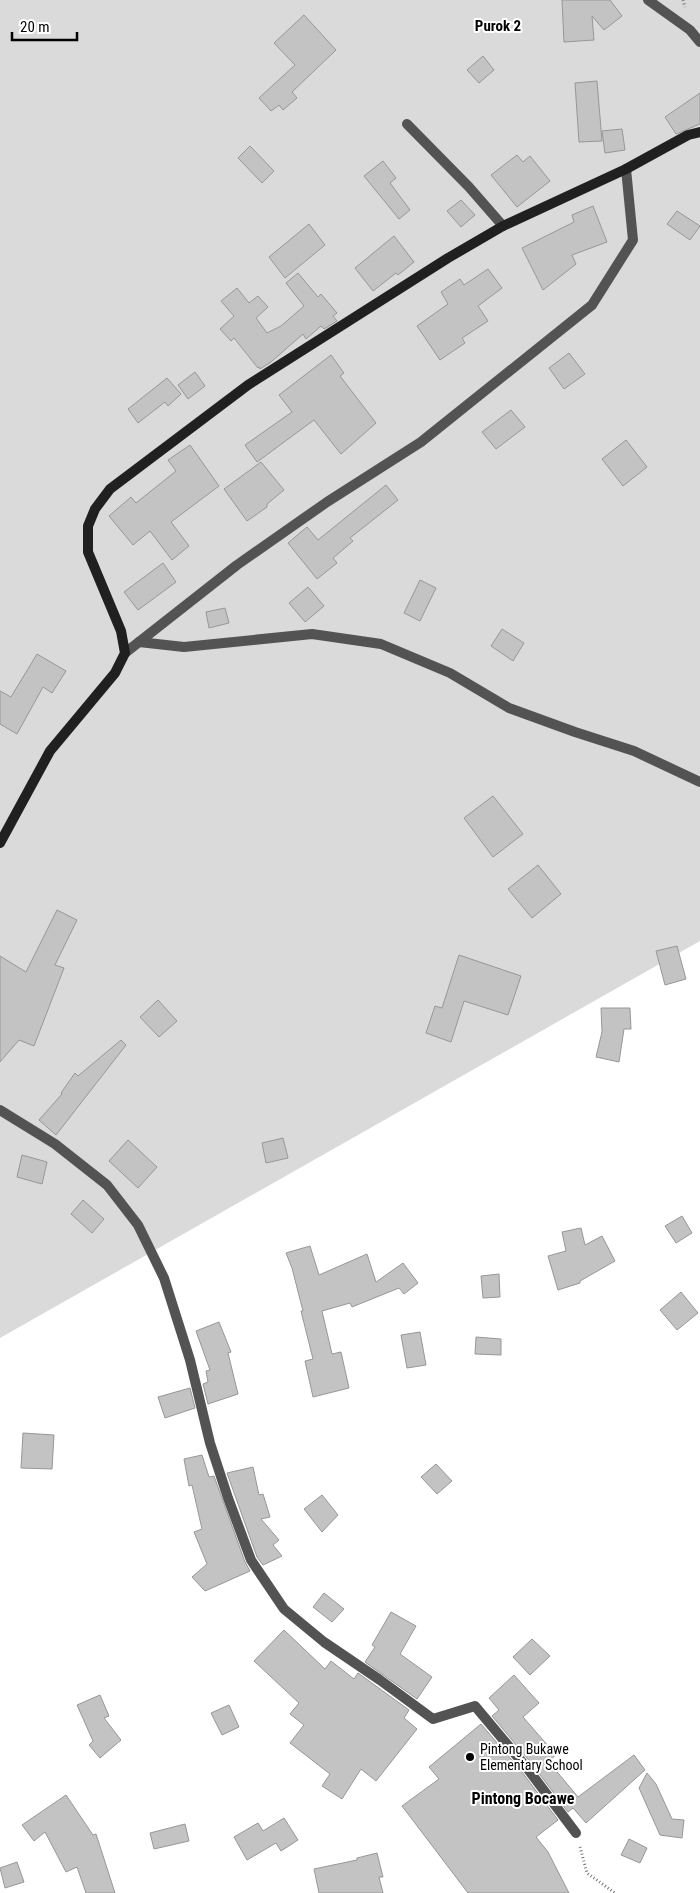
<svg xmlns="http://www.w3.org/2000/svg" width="700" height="1893" font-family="'Roboto Condensed',sans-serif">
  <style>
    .green { fill: #dadada }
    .building { fill: #c3c3c3; stroke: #979797 }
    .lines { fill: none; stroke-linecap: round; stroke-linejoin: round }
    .path { stroke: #757575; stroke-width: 3; stroke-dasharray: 1 2.5; stroke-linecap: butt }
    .street { stroke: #535353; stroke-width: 10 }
    .secondary { stroke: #202020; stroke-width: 10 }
    .poi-dot { fill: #000; stroke: #fff; stroke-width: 2 }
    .labels { text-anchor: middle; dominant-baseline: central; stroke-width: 4; stroke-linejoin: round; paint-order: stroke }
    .poi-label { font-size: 14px; fill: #000; stroke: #fff; text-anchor: start }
    .neighbourhood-label { font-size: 15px; font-weight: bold; fill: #000; stroke: #fff }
    .quarter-label { font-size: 16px; font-weight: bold; fill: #000; stroke: #fff }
  </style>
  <rect width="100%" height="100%" fill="#fff"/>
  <!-- green -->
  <path class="green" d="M0,0H700V941L0,1338Z"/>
  <!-- building -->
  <g class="building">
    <path d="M562,0H610L622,16L604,30L592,16L594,40L564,42Z"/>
    <path d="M304,15L336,50L292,92L297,98L283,110L279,105L271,111L259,98L295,65L274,43Z"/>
    <path d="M483,56L494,70L479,83L467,70Z"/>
    <path d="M597,81L602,141L579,142L575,83Z"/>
    <path d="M700,93V124L676,134L665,117Z"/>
    <path d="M622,129L625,150L605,153L602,131Z"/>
    <path d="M250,146L274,171L262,183L238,158Z"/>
    <path d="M517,155L523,162L530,156L550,181L517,207L491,175Z"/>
    <path d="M383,161L396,178L390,183L410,210L399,219L364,176Z"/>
    <path d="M461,200L475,215L461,227L447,211Z"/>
    <path d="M593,206L607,242L572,255L576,264L543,290L522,248L574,222L572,215Z"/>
    <path d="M677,211L700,226L690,240L667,224Z"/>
    <path d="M309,224L325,245L285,278L269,257Z"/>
    <path d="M394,236L414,262L398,275L396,273L373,291L355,268Z"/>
    <path d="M488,269L502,288L478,306L488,321L462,338L465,343L440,360L417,326L448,304L441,292L460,279L464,285Z"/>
    <path d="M298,273L318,297L321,294L337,313L333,316L337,321L324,329L321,326L306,339L303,334L271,362L260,369L259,367L258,368L234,338L231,341L220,329L234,316L221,301L237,288L249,303L258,296L268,307L256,318L267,333L281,326L304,306L286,283Z"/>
    <path d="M569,353L585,374L564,389L549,368Z"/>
    <path d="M331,355L344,373L340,376L376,423L341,454L314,420L257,462L245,445L292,412L279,395Z"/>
    <path d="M195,372L205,386L188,399L178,385Z"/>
    <path d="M167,378L181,394L168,406L165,402L138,423L128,409Z"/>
    <path d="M511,410L525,427L496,449L482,432Z"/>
    <path d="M626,440L647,467L623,486L602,459Z"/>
    <path d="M190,445L219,486L171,522L189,546L172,560L150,531L133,545L109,516L131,497L136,503L176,471L168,460Z"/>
    <path d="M261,462L284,490L267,504V507L247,521L224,489Z"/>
    <path d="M386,485L398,500L350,538L353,541L333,558L337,563L317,579L288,543L307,527L318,540Z"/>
    <path d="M163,563L176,582L138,610L124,592Z"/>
    <path d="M420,580L436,588L420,621L404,613Z"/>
    <path d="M308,587L324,606L305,622L289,603Z"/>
    <path d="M225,608L229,623L209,628L206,612Z"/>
    <path d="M502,629L524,643L513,661L491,646Z"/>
    <path d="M37,654L66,671L52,693L43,687L17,734L0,724V691L11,697Z"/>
    <path d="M493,796L523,834L493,857L464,818Z"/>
    <path d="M538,865L561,894L532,918L508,889Z"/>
    <path d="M57,910L77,920L55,965L64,968L34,1046L19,1040L0,1062V956L26,972Z"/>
    <path d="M677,946L686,979L665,985L656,951Z"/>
    <path d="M459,955L521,976L508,1015L464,1001L451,1042L426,1033L435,1006L442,1008Z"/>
    <path d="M158,1000L177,1021L159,1037L140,1017Z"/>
    <path d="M601,1008H630L631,1029H624L619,1062L596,1057L602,1032Z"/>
    <path d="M121,1040L126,1045L56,1135L39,1120L62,1094L61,1093L75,1073L78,1076Z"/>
    <path d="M283,1138L288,1158L266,1163L262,1143Z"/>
    <path d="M128,1140L157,1167L138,1188L109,1161Z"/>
    <path d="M22,1155L47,1162L42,1184L17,1177Z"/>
    <path d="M83,1200L104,1219L92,1233L71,1214Z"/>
    <path d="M682,1216L692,1233L676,1243L665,1226Z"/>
    <path d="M581,1228L585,1245L602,1236L615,1261L580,1281V1283L558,1290L548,1256L566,1251L562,1232Z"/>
    <path d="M310,1246L319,1275L367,1254L376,1282L403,1263L418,1283L404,1294L399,1288L352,1307L350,1303L322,1311L332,1354L341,1352L349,1388L313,1397L305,1361L313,1359L301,1311H303L292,1268L286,1253Z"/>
    <path d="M499,1274L500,1297L483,1298L481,1276Z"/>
    <path d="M681,1292L698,1313L677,1330L660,1310Z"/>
    <path d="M219,1322L231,1352L228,1353L238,1394L208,1404L203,1384L208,1382L206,1371L210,1370L196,1331Z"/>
    <path d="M420,1332L426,1365L407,1368L401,1335Z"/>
    <path d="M476,1337L501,1339V1355L475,1354Z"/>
    <path d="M190,1388L195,1408L165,1418L158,1397Z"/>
    <path d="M23,1433L54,1435L52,1469L21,1468Z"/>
    <path d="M202,1455L209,1477L214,1476L245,1562L250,1571L205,1591L192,1577L207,1564L194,1532L202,1529L192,1485L189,1486L184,1459Z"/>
    <path d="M436,1464L452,1481L437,1494L421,1477Z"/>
    <path d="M253,1467L259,1495L263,1494L270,1517L261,1519L279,1540L273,1545L282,1556L263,1565L257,1557L227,1473Z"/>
    <path d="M322,1495L338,1515L322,1532L304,1509Z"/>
    <path d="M324,1593L344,1609L332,1622L313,1607Z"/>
    <path d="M391,1612L416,1626L400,1654L432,1677L417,1699L365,1662L375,1647L372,1645Z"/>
    <path d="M284,1630L325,1669L331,1661L354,1679L358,1673L409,1710L404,1718L417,1729L376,1781L361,1769L342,1799L322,1786L330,1774L290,1743L304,1725L290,1714L299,1703L254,1661Z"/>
    <path d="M532,1639L550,1656L530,1675L513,1657Z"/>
    <path d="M514,1675L539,1703L523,1717L556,1755L548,1761L578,1797L634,1755L645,1770L586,1823L573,1808L568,1812L532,1764L492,1716L499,1710L489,1698Z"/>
    <path d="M100,1695L109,1716L104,1718L121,1740L100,1758L89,1745L93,1741L77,1705Z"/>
    <path d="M229,1705L239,1727L222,1735L211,1713Z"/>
    <path d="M481,1724L522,1772L558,1820L536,1837L548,1852L569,1893H468L402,1806L439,1779L429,1767Z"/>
    <path d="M647,1773L656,1784L672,1819L684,1820L682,1838L660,1835L639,1788Z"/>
    <path d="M66,1795L93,1835L96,1834L115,1893H86L77,1867L66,1872L45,1832L34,1841L22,1825Z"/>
    <path d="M284,1818L298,1840L281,1851L276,1843L247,1860L234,1837L258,1823L263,1831Z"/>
    <path d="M185,1824L189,1841L154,1849L150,1833Z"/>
    <path d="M629,1839L647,1848L640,1863L621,1855Z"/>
    <path d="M377,1853L383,1877H379L383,1893H319L314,1869L357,1860V1858Z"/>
    <path d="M17,1862L24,1882L5,1888L0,1868Z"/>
  </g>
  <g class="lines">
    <!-- path -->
    <g class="path">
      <path d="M683,0L685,7"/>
      <path d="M580,1847L587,1873L615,1893"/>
    </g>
    <!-- street -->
    <g class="street">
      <path d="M648,0L690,30L700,42"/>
      <path d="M407,124L469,187L503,226"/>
      <path d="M139,642L184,647L312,634L381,644L450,673L509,708L575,732L634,751L700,782"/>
      <path d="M125,653L237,565L327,502L421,442L592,305L633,240L626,169"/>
      <path d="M0,1110L55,1144L107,1185L138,1225L164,1278L190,1360L210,1443L228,1498L251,1560L284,1609L324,1642L380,1680L433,1719L475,1706L527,1768L576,1833"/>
    </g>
    <!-- secondary -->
    <path class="secondary" d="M0,843L50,751L115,673L125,653L121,631L88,552V526L95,509L110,489L248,385L448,258L503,226L626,169L688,135L700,132"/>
  </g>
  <!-- markers -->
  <circle class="poi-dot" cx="470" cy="1757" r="5"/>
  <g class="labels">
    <!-- poi labels -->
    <g class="poi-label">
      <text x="480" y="1749">Pintong Bukawe<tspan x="480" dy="16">Elementary School</tspan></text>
    </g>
    <!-- neighbourhood labels -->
    <g class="neighbourhood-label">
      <text x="498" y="26">Purok 2</text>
    </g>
    <!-- quarter labels -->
    <g class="quarter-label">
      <text x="523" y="1798">Pintong Bocawe</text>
    </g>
  </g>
  <!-- scale -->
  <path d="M12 32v8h65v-8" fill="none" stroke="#000000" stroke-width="2.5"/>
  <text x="20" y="32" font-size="15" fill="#000000" stroke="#ffffff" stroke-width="4" paint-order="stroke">20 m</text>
</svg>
